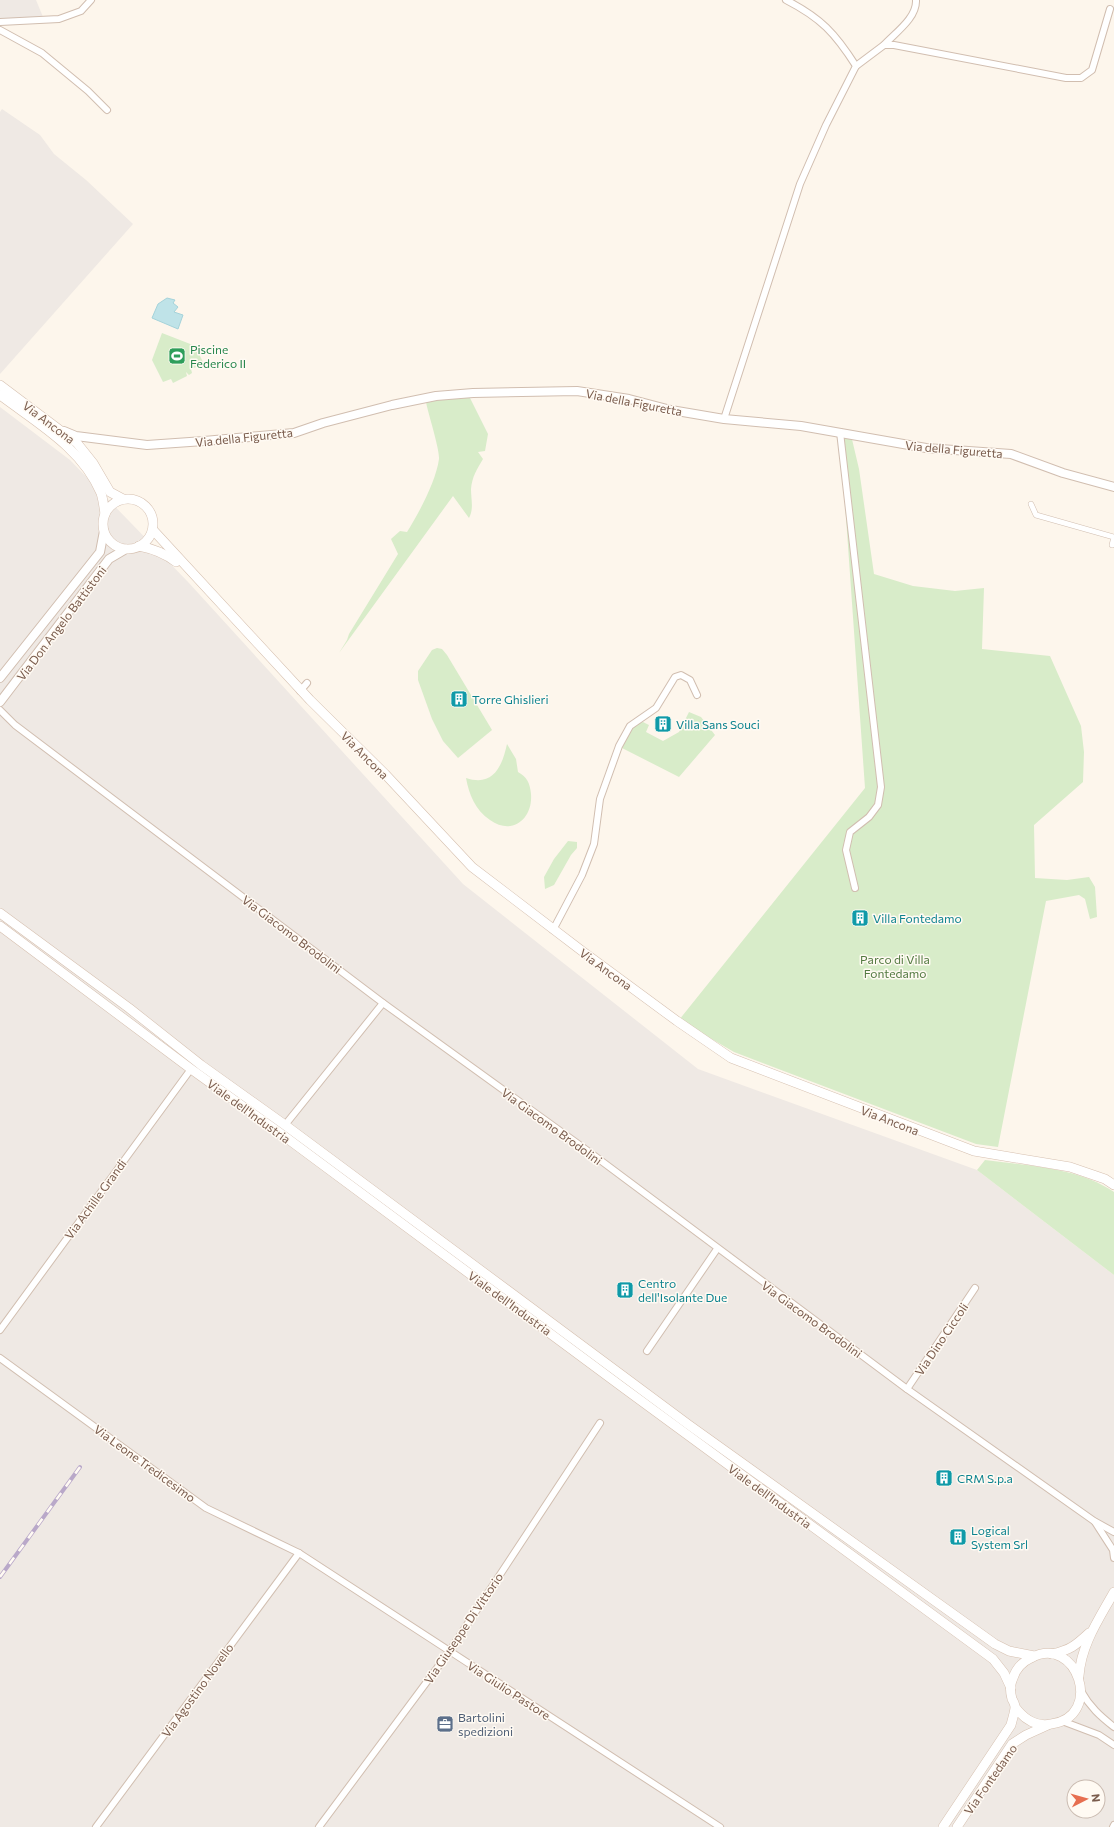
<svg xmlns="http://www.w3.org/2000/svg" width="1114" height="1827" font-family="Commissioner,sans-serif">
  <style>
    .industrial { fill: #efe9e4; fill-rule: evenodd }
    .green { fill: #d8ecc9 }
    .water { fill: #bfe3e8; stroke: #a5d3da }
    .lines { fill: none; stroke-linecap: round; stroke-linejoin: round }
    .pedestrian-casing { stroke: #d1beb0; stroke-width: 6 }
    .minor-casing { stroke: #d1beb0; stroke-width: 8 }
    .tertiary-casing { stroke: #d1beb0; stroke-width: 10 }
    .secondary-casing { stroke: #d6c0b0; stroke-width: 10 }
    .pedestrian { stroke: #fff; stroke-width: 5 }
    .minor { stroke: #fff; stroke-width: 6 }
    .tertiary { stroke: #fff; stroke-width: 8 }
    .secondary { stroke: #fff; stroke-width: 9 }
    .rail-casing { stroke: #b9a8c9; stroke-width: 4 }
    .rail { stroke: #fffaf3; stroke-width: 2.5; stroke-dasharray: 8; stroke-linecap: butt }
    .labels { text-anchor: middle; dominant-baseline: central; stroke-width: 3; stroke-linejoin: round; paint-order: stroke }
    .leisure-label { font-size: 12px; fill: #27864d; stroke: #fffaf3; text-anchor: start }
    .street-label { font-size: 12px; fill: #7a5c4d; stroke: #fffaf3 }
    .culture-label { font-size: 12px; fill: #0d838f; stroke: #fffaf3; text-anchor: start }
    .park-label { font-size: 12px; fill: #537a41; stroke: #fffaf3 }
    .service-label { font-size: 12px; fill: #4e5e75; stroke: #fffaf3; text-anchor: start }
  </style>
  <rect width="100%" height="100%" fill="#fdf6ec"/>
  <!-- industrial -->
  <g class="industrial">
    <path d="M0,0H36L43,17L0,19Z"/>
    <path d="M2,109L40,135L54,154L86,180L133,224L0,374V112Z"/>
    <path d="M0,407L70,460L189,583L463,884L698,1069L977,1170L1114,1275V1827H0ZM1074,1787H1098V1811H1074Z"/>
  </g>
  <!-- green -->
  <g class="green">
    <path d="M162,333L198,347V352L204,364L191,369L192,373L189,375L186,372L187,376L173,383L171,379L163,382L152,360Z"/>
    <path d="M469,396L488,434L485,451L478,452L483,459C477,469 472,477 471,489C471,499 474,509 469,518L453,496L339,653L347,640L349,634L398,554L391,539L400,531L407,532C419,513 436,481 439,459C440,450 428,413 426,402Z"/>
    <path d="M840,432L851,435L859,469L874,574L913,586L955,591L984,588L982,649L1050,656L1081,726L1084,752L1083,782L1034,825L1035,878L1067,880L1089,877L1095,887L1097,917L1090,919L1085,899L1079,895L1046,901L998,1147L976,1144L734,1052L679,1020L865,788Z"/>
    <path d="M437,648L442,649L447,655L492,730L458,758L443,741L432,719L418,680V671L432,650Z"/>
    <path d="M689,712L701,717L715,735L679,777L622,748C627,737 630,725 643,722L649,725L646,732L663,741L679,732Z"/>
    <path d="M507,744L516,759L518,772C527,777 530,783 531,794C533,819 512,836 490,820C475,810 469,794 466,778C493,787 502,767 507,744Z"/>
    <path d="M568,841L577,842V848L571,855L554,885L545,889L544,877L554,859Z"/>
    <path d="M985,1160C1028,1166 1077,1167 1114,1192V1275L977,1170Z"/>
  </g>
  <!-- water -->
  <path class="water" d="M167,298L175,300L173,303L178,307L174,312L183,315L178,329L152,318L158,304Z"/>
  <g class="lines">
    <!-- pedestrian casing -->
    <g class="pedestrian-casing">
      <path id="pedestrian" d="M1031,504L1036,515L1114,537L1112,545"/>
    </g>
    <!-- minor casing -->
    <g class="minor-casing">
      <g id="minor">
        <path d="M0,22L59,19L81,11L91,0"/>
        <path d="M0,30L42,53L88,91L107,110"/>
        <path d="M884,45C895,33 917,18 916,0"/>
        <path d="M856,66L884,45H894L1066,78H1081L1092,70L1110,9"/>
        <path d="M724,419L800,184L826,125L856,66C835,33 821,18 786,0"/>
        <path d="M840,432L881,787L878,805L869,817L850,832L846,850L855,888"/>
        <path d="M300,691L307,683"/>
        <path d="M0,710L15,725L383,1003L592,1154L907,1389L1094,1521L1114,1532"/>
        <path d="M553,930L582,875L594,844L600,799L619,746L630,726L656,708L675,677L681,675L690,680L697,695"/>
        <path d="M285,1125L383,1003"/>
        <path d="M0,1330L191,1069"/>
        <path d="M647,1351L717,1249"/>
        <path d="M0,1358L206,1508L299,1553L720,1827"/>
        <path d="M907,1389L975,1288"/>
        <path d="M1095,1522L1113,1550L1114,1558"/>
        <path d="M1081,1691C1090,1707 1100,1716 1114,1727"/>
        <path d="M1062,1721L1099,1735L1114,1745"/>
        <path d="M96,1827L299,1553"/>
        <path d="M319,1827L449,1652L600,1423"/>
        <path d="M1113,1827L1114,1825"/>
      </g>
    </g>
    <!-- tertiary casing -->
    <g class="tertiary-casing">
      <g id="tertiary">
        <path d="M64,431L76,436L147,445L204,441L294,433L323,423L392,405L436,396L473,393L577,391L629,399L671,410L724,419L801,426L926,448L1011,454L1063,473L1114,487"/>
        <path d="M0,678L100,552L104,531"/>
        <path d="M0,702L109,559L126,549"/>
      </g>
    </g>
    <!-- secondary casing -->
    <g class="secondary-casing">
      <g id="secondary">
        <path d="M0,385L77,443L93,463L110,492L123,499"/>
        <path d="M0,395C37,423 82,448 101,493C103,499 104,507 105,514"/>
        <circle cx="128" cy="524" r="25"/>
        <path d="M153,530L310,700L385,774L472,867L582,951L677,1021L731,1058L974,1151L1070,1167L1105,1179L1114,1185"/>
        <path d="M139,546C154,549 165,553 176,562"/>
        <path d="M0,913L129,1008L201,1065L285,1125L689,1425L995,1644L1009,1651L1034,1656"/>
        <path d="M0,926L191,1069L284,1136L625,1389L993,1659L1004,1673L1011,1688"/>
        <path d="M1052,1654C1070,1650 1075,1646 1089,1633"/>
        <path d="M1079,1676C1081,1645 1099,1619 1114,1592"/>
        <path d="M943,1827L1011,1725C1012,1720 1015,1712 1015,1707C1015,1704 1013,1701 1012,1699C1010,1692 1010,1684 1013,1678C1016,1669 1022,1662 1031,1658C1077,1633 1105,1717 1051,1724C1036,1727 1024,1719 1015,1707"/>
        <path d="M957,1827L1012,1744L1026,1735L1048,1725"/>
      </g>
    </g>
    <!-- pedestrian -->
    <use href="#pedestrian" class="pedestrian"/>
    <!-- minor -->
    <use href="#minor" class="minor"/>
    <!-- tertiary -->
    <use href="#tertiary" class="tertiary"/>
    <!-- secondary -->
    <use href="#secondary" class="secondary"/>
    <!-- rail casing -->
    <g class="rail-casing">
      <path id="rail" d="M0,1577L80,1467"/>
    </g>
    <!-- rail -->
    <use href="#rail" class="rail"/>
  </g>
  <!-- icons -->
  <defs>
    <g id="stadium-square" transform="scale(0.9)"><rect x="-9" y="-9" width="18" height="18" rx="4" fill="#2e9e5b" stroke="#fffaf3"/><path d="M0-5a6.5 5 0 1 0 0 10a6.5 5 0 1 0 0-10ZM-3.5-1.8h7v3.6h-7Z" fill="#fff"/></g>
    <g id="building-square" transform="scale(0.9)"><rect x="-9" y="-9" width="18" height="18" rx="4" fill="#0f9aa8" stroke="#fffaf3"/><path d="M-4-6H4V6H1V3H-1V6H-4ZM-2.5-4.3h1.7v1.8h-1.7ZM.8-4.3h1.7v1.8H.8ZM-2.5-1h1.7V.8h-1.7ZM.8-1h1.7V.8H.8Z" fill="#fff"/></g>
    <g id="office-square" transform="scale(0.9)"><rect x="-9" y="-9" width="18" height="18" rx="4" fill="#5c6f8a" stroke="#fffaf3"/><path d="M-6-3h4V-5.5h4V-3h4V5H-6ZM-1-4.5V-3h2v-1.5ZM-6 0V1H6V0Z" fill="#fff"/></g>
  </defs>
  <g fill-rule="evenodd">
    <use href="#stadium-square" x="177" y="356"/>
    <use href="#building-square" x="459" y="699"/>
    <use href="#building-square" x="663" y="724"/>
    <use href="#building-square" x="860" y="918"/>
    <use href="#building-square" x="625" y="1290"/>
    <use href="#building-square" x="944" y="1478"/>
    <use href="#building-square" x="958" y="1537"/>
    <use href="#office-square" x="445" y="1724"/>
  </g>
  <g class="labels">
    <!-- leisure labels -->
    <g class="leisure-label">
      <text x="190" y="349">Piscine<tspan x="190" dy="14">Federico II</tspan></text>
    </g>
    <!-- street labels -->
    <g class="street-label">
      <text transform="translate(634 402) rotate(11)">Via della Figuretta</text>
      <text transform="translate(49 422) rotate(37)">Via Ancona</text>
      <text transform="translate(244 437) rotate(-6)">Via della Figuretta</text>
      <text transform="translate(954 449) rotate(5)">Via della Figuretta</text>
      <text transform="translate(61 623) rotate(-53)">Via Don Angelo Battistoni</text>
      <text transform="translate(365 755) rotate(45)">Via Ancona</text>
      <text transform="translate(292 934) rotate(37)">Via Giacomo Brodolini</text>
      <text transform="translate(606 969) rotate(36)">Via Ancona</text>
      <text transform="translate(249 1111) rotate(36)">Viale dell'Industria</text>
      <text transform="translate(890 1120) rotate(21)">Via Ancona</text>
      <text transform="translate(552 1126) rotate(36)">Via Giacomo Brodolini</text>
      <text transform="translate(95 1199) rotate(-54)">Via Achille Grandi</text>
      <text transform="translate(510 1303) rotate(36)">Viale dell'Industria</text>
      <text transform="translate(812 1319) rotate(36)">Via Giacomo Brodolini</text>
      <text transform="translate(941 1339) rotate(-56)">Via Dino Ciccoli</text>
      <text transform="translate(145 1463) rotate(36)">Via Leone Tredicesimo</text>
      <text transform="translate(770 1496) rotate(36)">Viale dell'Industria</text>
      <text transform="translate(463 1628) rotate(-56)">Via Giuseppe Di Vittorio</text>
      <text transform="translate(197 1690) rotate(-54)">Via Agostino Novello</text>
      <text transform="translate(509 1690) rotate(33)">Via Giulio Pastore</text>
      <text transform="translate(990 1779) rotate(-55)">Via Fontedamo</text>
    </g>
    <!-- culture labels -->
    <g class="culture-label">
      <text x="472" y="699">Torre Ghislieri</text>
      <text x="676" y="724">Villa Sans Souci</text>
      <text x="873" y="918">Villa Fontedamo</text>
      <text x="638" y="1283">Centro<tspan x="638" dy="14">dell'Isolante Due</tspan></text>
      <text x="957" y="1478">CRM S.p.a</text>
      <text x="971" y="1530">Logical<tspan x="971" dy="14">System Srl</tspan></text>
    </g>
    <!-- park labels -->
    <g class="park-label">
      <text x="895" y="959">Parco di Villa<tspan x="895" dy="14">Fontedamo</tspan></text>
    </g>
    <!-- service labels -->
    <g class="service-label">
      <text x="458" y="1717">Bartolini<tspan x="458" dy="14">spedizioni</tspan></text>
    </g>
  </g>
  <!-- north arrow -->
  <g transform="translate(1086 1799) rotate(84)"><circle r="19" fill="#fffaf3" stroke="#cabbb1"/>
  <path d="M0-3L7 15L0 10L-7 15Z" fill="#e76f51"/>
  <text y="-6" font-size="11" font-weight="bold" text-anchor="middle" fill="#7a5c4d">N</text>
  </g>
</svg>
